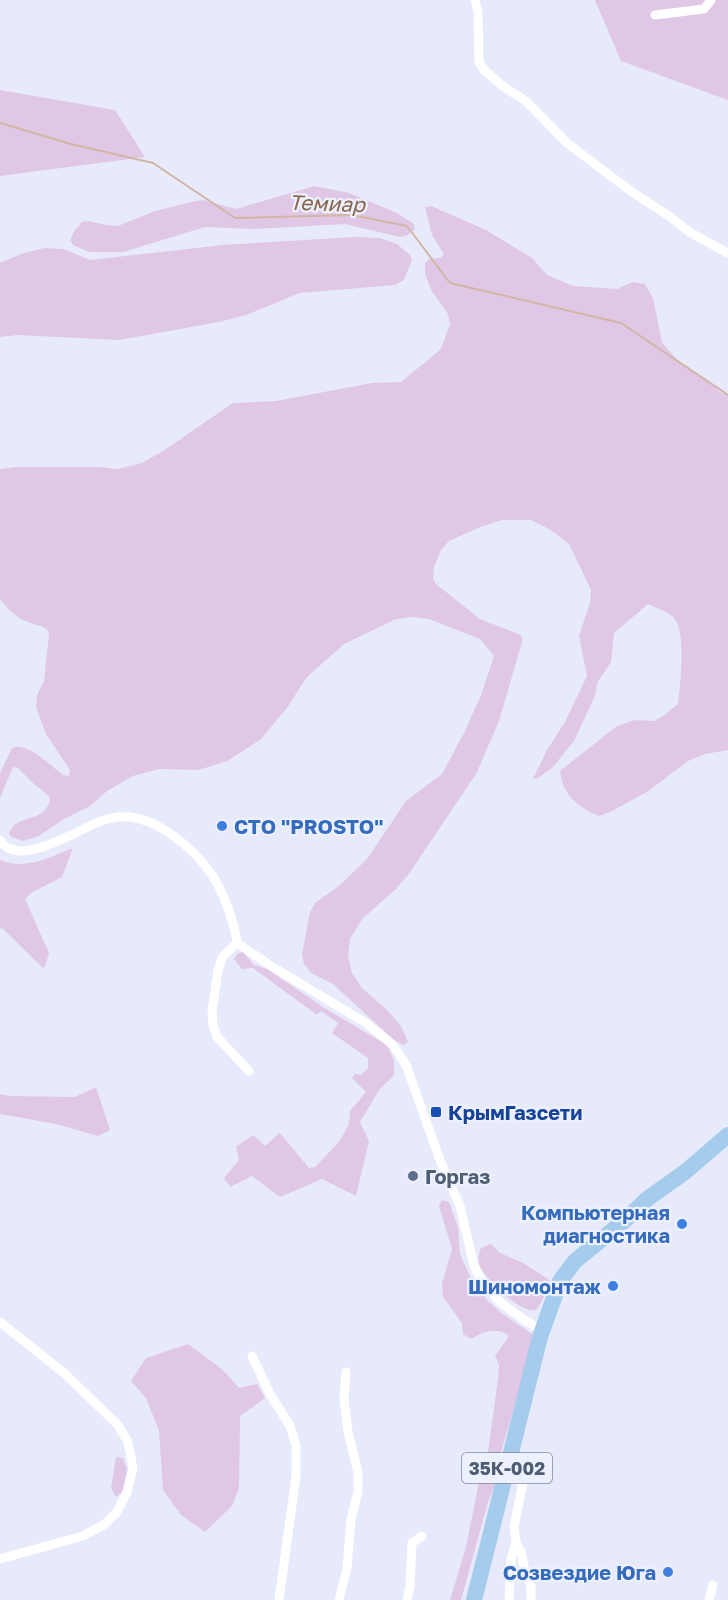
<svg xmlns="http://www.w3.org/2000/svg" width="728" height="1600" font-family="'Golos Text',sans-serif">
  <style>
    .green { fill: #e0c7e6 }
    .lines { fill: none; stroke-linecap: round; stroke-linejoin: round }
    .stream { stroke: #d2b6a5; stroke-width: 2 }
    .street { stroke: #fff; stroke-width: 9 }
    .highway { stroke: #a5cbed; stroke-width: 16 }
    .shop-dot { fill: #3f7fe0; stroke: #edf0fd; stroke-width: 2 }
    .transit-dot { fill: #1a4fb4; stroke: #edf0fd; stroke-width: 2 }
    .service-dot { fill: #5c6f8a; stroke: #edf0fd; stroke-width: 2 }
    .labels { text-anchor: middle; dominant-baseline: central; stroke-width: 4.5; stroke-linejoin: round; paint-order: stroke }
    .shield { fill: #edf0fd; stroke: #7e899b; stroke-width: 1.5 }
    .shield-label { font-size: 18px; font-weight: bold; fill: #4e5d71 }
    .shop-label { font-size: 20px; font-weight: bold; fill: #366cbe; stroke: #edf0fd; text-anchor: end }
    .transit-label { font-size: 20px; font-weight: bold; fill: #164399; stroke: #edf0fd; text-anchor: start }
    .service-label { font-size: 20px; font-weight: bold; fill: #4e5e75; stroke: #edf0fd; text-anchor: start }
    .water-label { font-size: 21px; font-style: italic; fill: #89654d; stroke: #edf0fd }
  </style>
  <rect width="100%" height="100%" fill="#e7eafa"/>
  <!-- green -->
  <g class="green">
    <path d="M595,0H728V100L621,61Z"/>
    <path d="M0,90L115,110L145,157L0,176Z"/>
    <path d="M314,186L349,193L397,213L414,224L415,229L406,236L400,237L345,224L253,229L205,227L123,252H89L73,245L70,240L75,230L82,222L88,221L106,225L118,226L155,211L191,202L202,200L236,209Z"/>
    <path d="M431,206L486,230L532,258L547,275L573,286L617,289L633,282L645,284L653,298L662,342L677,360L707,380L720,392L728,395V750L705,754L688,761L647,792L610,812L599,816C578,807 563,796 560,771L617,726L635,720L654,721L665,715L678,704C680,686 687,629 673,617C667,611 656,608 648,604L614,633L611,662L597,683L595,696L574,741L553,767L538,778L533,779L547,750L565,722L587,676L579,636L590,603L591,590L569,544L551,530L531,520H502L480,527L449,541L441,550L434,567L433,579L436,584L480,619L518,634L522,636V642L499,721L476,774L408,875L396,889L362,919L350,939L348,956L352,973L362,988L389,1012L401,1026L408,1042L403,1045L394,1040L333,984L311,973L304,964L302,954L310,912L315,903L339,886L367,859L406,801L442,774L465,731L481,695L494,656L480,639L429,619L412,617L396,619L344,644L306,678L287,708L260,740L227,761L199,770L159,769L133,776L107,791L90,806L64,819L39,836L23,841L11,837L9,833C16,816 36,821 46,809C48,806 49,803 50,800L48,795L35,785L18,768L13,767L0,798V773L12,748C27,741 51,766 63,775L69,776L70,770L46,734L36,707L37,695L44,681L49,634L47,629C41,625 34,625 28,622C16,618 8,609 0,599V469L17,467H100L118,469L142,463L163,451L233,403L276,401L372,383L401,382L441,349L450,324L448,314L431,290L425,274V263L429,259L441,258L444,254L432,235L425,207Z"/>
    <path d="M355,237L380,238L397,244L410,255L412,260L404,280L395,285L300,293L246,315L219,322L119,340L18,335L0,337V263L21,254L44,248L63,249L90,260L223,245Z"/>
    <path d="M73,848L62,877L31,893L25,899L49,953L44,969L3,929L0,928V860C23,871 51,857 73,848Z"/>
    <path d="M243,952L254,965L267,969L323,1007L387,1045L394,1060V1075L379,1090L360,1122L369,1141L356,1196L322,1179L280,1197L252,1176L230,1187L224,1178L239,1160L236,1147L253,1135L265,1146L280,1133L309,1168L315,1167L339,1142L349,1124L350,1111L366,1092L352,1078L355,1074L361,1075L368,1068V1058L332,1033L338,1023L321,1011L317,1015L253,968L242,969L234,959L238,953Z"/>
    <path d="M96,1087L110,1130L98,1136L56,1124L0,1114V1094L10,1096L75,1097Z"/>
    <path d="M442,1200L449,1202L458,1227L460,1254L472,1281L488,1301L500,1312L535,1336L497,1466L494,1488L488,1502L461,1600H450L466,1547L479,1482L486,1467L498,1379L499,1365L495,1356L509,1336C498,1326 481,1332 471,1339L463,1334L462,1323L443,1297L442,1284L452,1249L439,1206Z"/>
    <path d="M491,1244L500,1253L523,1263L548,1279L550,1281L542,1301L536,1310C521,1314 482,1277 479,1263C478,1257 479,1253 481,1248Z"/>
    <path d="M188,1344L222,1369L239,1388L257,1384L265,1398L240,1416L239,1488L232,1506L205,1532L181,1515L163,1490L159,1431L146,1398L131,1381L146,1358Z"/>
    <path d="M116,1457L123,1458L127,1469L123,1491L116,1497L111,1488Z"/>
  </g>
  <g class="lines">
    <!-- stream -->
    <path class="stream" d="M0,123L71,144L153,163L235,218L352,215L407,226L450,283L621,323L728,395"/>
    <!-- street -->
    <g class="street">
      <path d="M475,0L478,12L479,62L484,70L504,87L526,101L567,143L632,192L669,216L691,233L728,253"/>
      <path d="M655,15L704,9L711,0"/>
      <path d="M0,840C17,869 75,832 96,823C102,820 111,818 118,817C153,813 194,848 212,875C223,891 235,924 237,943L268,964L366,1023L393,1045L406,1065L441,1163L460,1206L474,1266L483,1283L501,1303L526,1321L542,1330"/>
      <path d="M237,943L223,956L218,970L212,1012L213,1025L217,1037L249,1071"/>
      <path d="M0,1322L64,1373L118,1425L128,1442L133,1468L127,1492L117,1512L105,1524L83,1536L0,1559"/>
      <path d="M252,1356L270,1394L290,1426L296,1445V1476L279,1600"/>
      <path d="M512,1478L523,1483L514,1526L516,1542L521,1552L525,1571L531,1586V1600"/>
      <path d="M339,1600L347,1568L351,1519L358,1492V1473L348,1432L344,1399L346,1372"/>
      <path d="M407,1600L410,1586L412,1543L422,1536"/>
      <path d="M509,1600L511,1559L516,1542"/>
      <path d="M709,1600L713,1585"/>
    </g>
    <!-- highway -->
    <path class="highway" d="M474,1600L540,1337L560,1281L575,1261L624,1221L647,1199L685,1172L728,1135"/>
  </g>
  <!-- markers -->
  <g class="shop-dot">
    <circle cx="222" cy="826" r="6"/>
    <circle cx="682" cy="1224" r="6"/>
    <circle cx="613" cy="1286" r="6"/>
    <circle cx="668" cy="1572" r="6"/>
  </g>
  <rect class="transit-dot" x="430" y="1106" width="12" height="12" rx="3"/>
  <circle class="service-dot" cx="413" cy="1176" r="6"/>
  <g class="labels">
    <!-- shield labels -->
    <rect class="shield" x="462" y="1453" width="90" height="30" rx="4.5"/>
    <g class="shield-label">
      <text x="507" y="1468">35К-002</text>
    </g>
    <!-- shop labels -->
    <g class="shop-label">
      <text x="234" y="826" text-anchor="start">СТО "PROSTO"</text>
      <text x="670" y="1212">Компьютерная<tspan x="670" dy="23">диагностика</tspan></text>
      <text x="601" y="1286">Шиномонтаж</text>
      <text x="656" y="1572">Созвездие Юга</text>
    </g>
    <!-- transit labels -->
    <g class="transit-label">
      <text x="448" y="1112">КрымГазсети</text>
    </g>
    <!-- service labels -->
    <g class="service-label">
      <text x="425" y="1176">Горгаз</text>
    </g>
    <!-- water labels -->
    <g class="water-label">
      <text transform="translate(327 203) rotate(2)">Темиар</text>
    </g>
  </g>
</svg>
